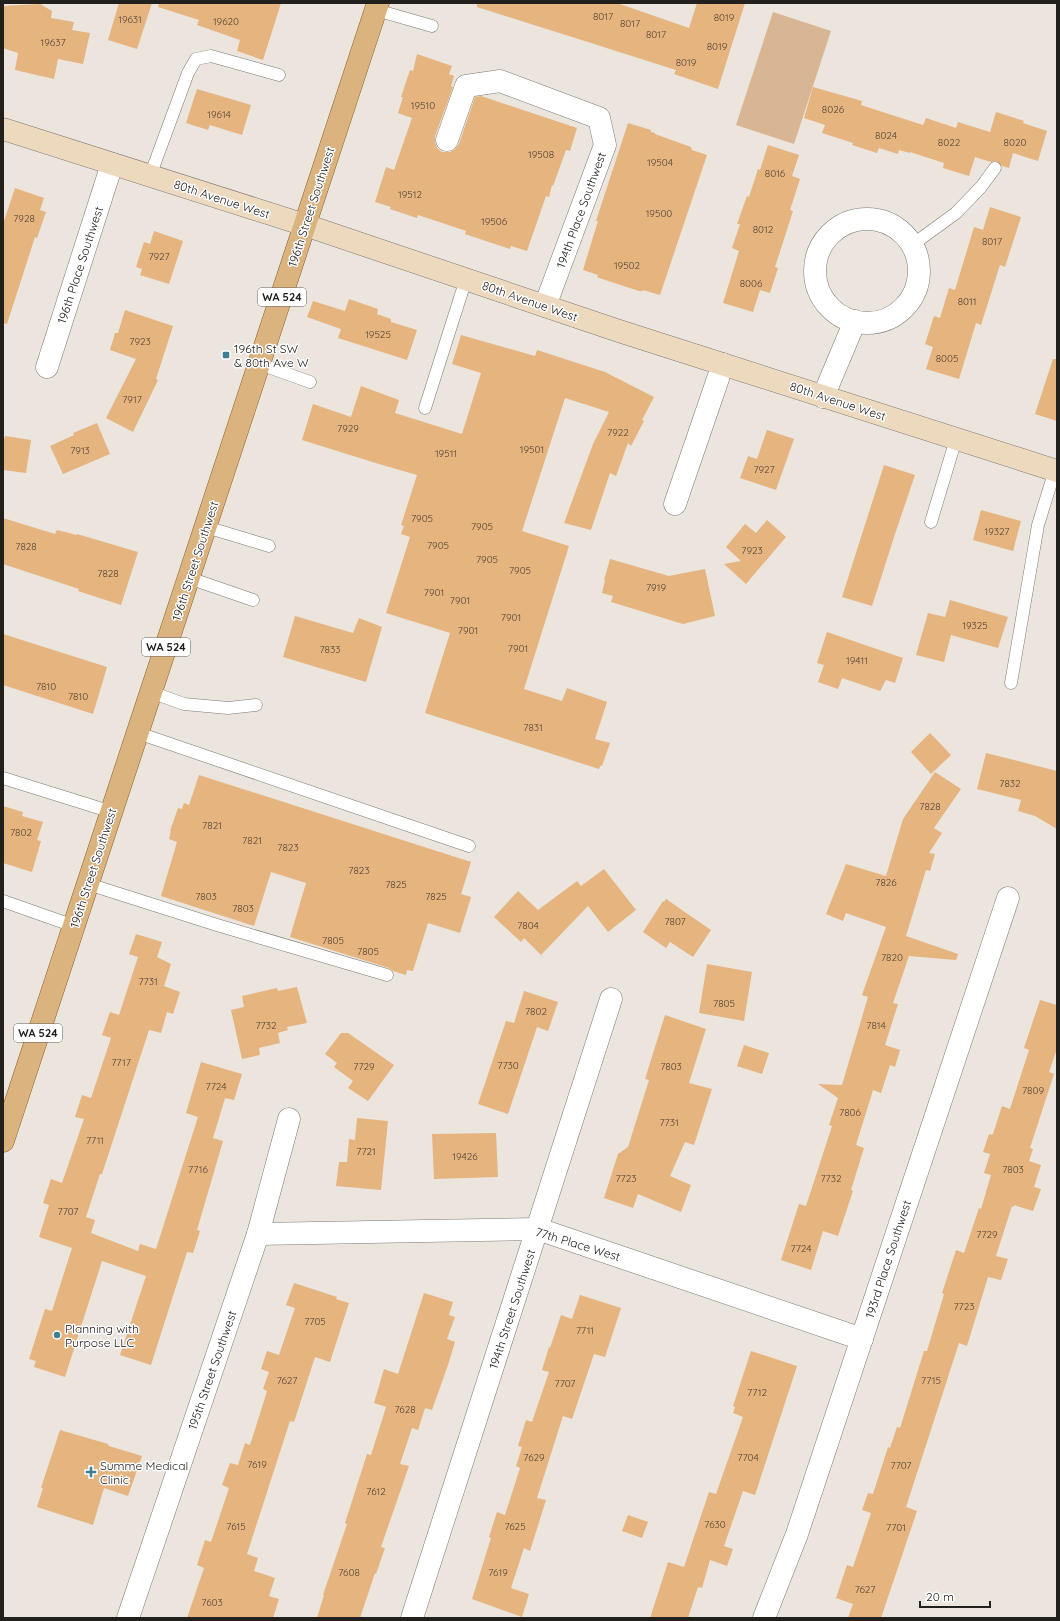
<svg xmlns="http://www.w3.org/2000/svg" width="1060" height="1621" font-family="Quicksand,sans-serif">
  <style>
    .green { fill: #d8b693 }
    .building { fill: #e5b47f }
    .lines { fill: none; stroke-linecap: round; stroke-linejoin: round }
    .lane-casing { stroke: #7e7872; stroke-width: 13 }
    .street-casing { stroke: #7e7872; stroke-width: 23 }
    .secondary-casing { stroke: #7e7872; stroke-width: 23 }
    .primary-casing { stroke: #8b5e24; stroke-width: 23 }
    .lane { stroke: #fff; stroke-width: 12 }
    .street { stroke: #fff; stroke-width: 22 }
    .secondary { stroke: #edd9be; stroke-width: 22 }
    .primary { stroke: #dbb37e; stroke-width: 22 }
    .poi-dot { fill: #3f7f92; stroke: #fff; stroke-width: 1.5 }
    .labels { text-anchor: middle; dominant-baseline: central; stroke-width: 3; stroke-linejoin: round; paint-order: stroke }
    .number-label { font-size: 10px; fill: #534536 }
    .shield { fill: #fff; stroke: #646361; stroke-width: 1 }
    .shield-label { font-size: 11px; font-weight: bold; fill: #22201d }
    .street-label { font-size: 12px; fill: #22201d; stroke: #fff }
    .poi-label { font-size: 12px; fill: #22201d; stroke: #fff; text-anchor: start }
  </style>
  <rect width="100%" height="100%" fill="#ebe5de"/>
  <!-- green -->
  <path class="green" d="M773,12L831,31L794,144L736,125Z"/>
  <!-- building -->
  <g class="building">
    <path d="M119,3H152L137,49L108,40Z"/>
    <path d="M159,3H281L263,60L237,51L240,40L197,25L199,20L158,7Z"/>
    <path d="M477,3H617L689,28L697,3H745L718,89L674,74L676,70L477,7Z"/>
    <path d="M40,4L52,11L51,18L74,22L72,30L90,33L83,64L58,59L54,79L15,70L18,53L3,48V6Z"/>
    <path d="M417,54L452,66L449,74L454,76L451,86L453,87L435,136V142L437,148L442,152H450L455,149L459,144L475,97L481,96L577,128L570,151L566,150L553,186L552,185L549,197L546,196L527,251L511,246L510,249L465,234L466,231L418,215L417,218L390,209L391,207L375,202L386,167L394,170L412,118L398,113L403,97H401L410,70L413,71Z"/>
    <path d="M813,87L862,101L861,105L923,125L926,118L956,128L958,122L990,132L996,112L1024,121L1023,123L1047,131L1038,161L1013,153L1009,168L1002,166L996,161L991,162L975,157L969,176L943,168L944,163L910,152V153L899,150L898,154L879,148L877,153L852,145L853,143L822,133L825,125L804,118Z"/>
    <path d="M197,89L251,105L242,135L210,125L208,130L186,123Z"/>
    <path d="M628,123L651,130V132L655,133V134L691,147L692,150L707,155L660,295L643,290V291H639L602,279L597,277L598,275L583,270L598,221H596Z"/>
    <path d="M768,145L799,155L792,176L800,179L790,210L793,211L775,267L778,268L770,293L760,290L753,312L723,303L739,251L732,248L740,224H737L747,196L749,197L758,169L760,170Z"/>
    <path d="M15,188L44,198L40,210L46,212L37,238L35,237L7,324L3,323V224Z"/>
    <path d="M990,207L1021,217L1005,267L1000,265L981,325L976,323L959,379L926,369L933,347L925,344L934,316L940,318L949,288L955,290L974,227L983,230Z"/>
    <path d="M154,231L183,241L169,284L140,275L142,269L136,267L144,242L150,244Z"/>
    <path d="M349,299L378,309L377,314L391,319V322L417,330L407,360L338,338L341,329L307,317L313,301L345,311Z"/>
    <path d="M125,310L173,326L156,379L158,380L133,432L106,418L136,359L110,350L115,333H118Z"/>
    <path d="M461,335L535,356L537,350L605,372L654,397L642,420L644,421L631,446L628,443L616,476L610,473L591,530L564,523L593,444L609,412L565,398L522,531L569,546L524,689L562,701L567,688L607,702L595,739L610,743L602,766L601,765L599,769L425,713L450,633L386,613L410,537L401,534L404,526L401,525L417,475L379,464L302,440L313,404L351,417L361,386L399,400L395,413L462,434L481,373L452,364Z"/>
    <path d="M1053,359H1057V421L1035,414Z"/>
    <path d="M97,423L110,454L63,474L50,446L74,435L73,433Z"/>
    <path d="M767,430L794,439L776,490L740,478L748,456L757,459Z"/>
    <path d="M5,436L31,440L26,473L3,470V438H5Z"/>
    <path d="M884,465L915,475L895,534L872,606L842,597Z"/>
    <path d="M981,510L1021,521L1013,551L973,540Z"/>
    <path d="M3,518L55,534L57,530L77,535V534L138,552L121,605L78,591L79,589L3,564Z"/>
    <path d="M767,520L786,537L746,584L724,564L741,561L726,547L745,524L756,533Z"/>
    <path d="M610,559L669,576L705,569L715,616L683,624L611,602L613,596L602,593L605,580H604Z"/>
    <path d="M950,600L1008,617L998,648L951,635L944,662L916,655L928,613L945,617Z"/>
    <path d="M295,616L353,633L359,618L382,627L366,682L283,657Z"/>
    <path d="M827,632L903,658L895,683L886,680L880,691L842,678L838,689L818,682L824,665L817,663Z"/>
    <path d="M3,634L107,667L93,714L3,685Z"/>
    <path d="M930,733L951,755L931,774L911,752Z"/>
    <path d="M986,753L1057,771V829L1035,816L1018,811L1021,800L977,789Z"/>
    <path d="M935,772L961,789L934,828L942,833L929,853L935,854L930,871L926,870L906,936L958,954L956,960L909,956L893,1003L898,1004L885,1045L900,1050L895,1067L890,1065L881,1093L873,1090L856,1145L864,1148L851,1190L853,1191L838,1236L823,1231L811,1270L781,1260L799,1204L806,1206L832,1126L829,1125L838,1098L818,1084L842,1085L868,997L862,995L886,927L846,913L843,921L826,914L846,864L886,876L903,819Z"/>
    <path d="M199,775L471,862L461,894L471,897L460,933L428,923L413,971L407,970L406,975L393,971L389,968L290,937L306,883L271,872L254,926L161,896L177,842L169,839L171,831H170L178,808L182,809L184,803L189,805Z"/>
    <path d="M3,806L23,812L22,816L43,822L37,840L41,841L32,872L3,863Z"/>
    <path d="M604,869L636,910L608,932L588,906L541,955L524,938L521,942L494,917L518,891L538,910L577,881L581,886Z"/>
    <path d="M666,899L711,930L693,957L670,942L666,948L643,932L663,901L664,902Z"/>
    <path d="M136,934L162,942L157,957L171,964L164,986L180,992L173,1014L167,1012L161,1033L149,1030L102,1174H100L86,1217L95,1220L91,1233L138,1251L140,1244L156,1249L198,1117L186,1113L201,1062L242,1074L234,1100L225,1098L213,1138L223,1141L197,1230L200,1231L193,1253L187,1252L151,1365L120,1355L146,1276L102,1261L65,1377L34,1367L36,1361L29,1359L45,1309L52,1311L72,1248L39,1237L49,1205L43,1203L51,1179L62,1183L84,1119L75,1117L82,1095L91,1098L111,1038L102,1035L110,1012L119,1015L138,957L129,954Z"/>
    <path d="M707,964L752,972L744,1021L699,1013Z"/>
    <path d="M297,987L307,1023L287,1027L288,1030L278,1033L280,1043L259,1048L260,1055L242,1059L231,1010L244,1007L242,996L277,988L278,991Z"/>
    <path d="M524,991L558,1002L548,1031L537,1027L508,1114L478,1104L506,1021L514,1023Z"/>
    <path d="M1040,1000L1057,1005V1049L1049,1072L1054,1074L1030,1148L1033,1149L1029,1161L1041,1165L1034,1187L1041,1189L1033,1211L1014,1205V1207L1012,1206L996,1256L1008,1259L1001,1280L988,1277L967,1346L959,1343L906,1507L917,1511L881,1618H848L853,1604L836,1598L847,1565L853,1567L871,1513L862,1510L868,1493L873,1494L888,1447L890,1448L897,1427L900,1428L924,1351H927L944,1294L942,1293L956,1250L964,1253L979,1208L981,1209L991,1175L984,1173L990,1154L983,1152L989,1134L992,1135L993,1134L1002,1106L1010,1109L1029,1050L1024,1048Z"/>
    <path d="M665,1015L706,1029L689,1083L712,1089L694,1145L685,1142L670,1176L691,1185L681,1212L638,1194L633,1208L604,1198L618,1154L628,1147L649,1080L645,1079Z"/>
    <path d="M341,1033H348L394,1065L368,1101L348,1088L353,1081L334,1067L337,1063L325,1054Z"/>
    <path d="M744,1045L769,1053L762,1074L737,1066Z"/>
    <path d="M357,1118L388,1121L381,1190L336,1186L339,1162H347L349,1139L355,1140Z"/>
    <path d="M496,1133L498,1177L434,1179L432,1134Z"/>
    <path d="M294,1283L337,1297L336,1299L349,1303L330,1362L315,1357L294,1422L290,1421L247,1554L258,1558L254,1571L275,1578L269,1596L279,1599L273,1618H187L204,1568L197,1565L205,1540L211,1542L229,1488L222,1485L230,1463L238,1465L245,1443L250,1445L264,1401L267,1391L263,1389L269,1372L261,1369L267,1351L279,1355L295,1308L286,1305Z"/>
    <path d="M424,1293L453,1302L449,1315L455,1317L447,1339L455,1342L448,1365L432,1410L425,1408L418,1430L412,1428L400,1464L409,1466L381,1547L385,1548L376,1574L375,1573L360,1618H317L324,1595H323L347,1524L345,1523L367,1454L371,1455L386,1407L374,1403L384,1369L398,1374Z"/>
    <path d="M580,1295L621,1308L605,1357L594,1354L572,1419L563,1416L537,1498L546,1500L530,1551L524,1548L511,1588L529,1594L522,1617L472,1599L491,1538L489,1537L497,1512L505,1515L520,1468L516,1466L522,1447L518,1446L526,1420L532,1422L549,1372L542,1370L549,1347L550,1348L561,1315L572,1319Z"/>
    <path d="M751,1351L797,1366L755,1495L743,1491L724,1546L733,1549L727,1566L710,1560L702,1588L698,1587L688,1618H650L668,1562L684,1567L709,1492L716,1494L743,1417L733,1413L735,1407L733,1406Z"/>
    <path d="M60,1430L108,1444L109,1446L142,1456L128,1496L104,1488L93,1525L37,1507L43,1488H41Z"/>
    <path d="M628,1515L648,1522L642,1538L622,1531Z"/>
  </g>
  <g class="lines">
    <!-- lane casing -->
    <g class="lane-casing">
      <g id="lane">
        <path d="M376,10L432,26"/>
        <path d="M150,176L188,73L196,59L211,56L279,75"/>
        <path d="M912,245L956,213L981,187L995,168"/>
        <path d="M260,364L310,382"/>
        <path d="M425,408L466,279"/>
        <path d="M931,522L956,439"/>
        <path d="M206,527L269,546"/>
        <path d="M189,578L253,600"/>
        <path d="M1011,683L1038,525L1055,470"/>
        <path d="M151,692L184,704L228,708L256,705"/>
        <path d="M138,733L469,846"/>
        <path d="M3,778L112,812"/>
        <path d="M88,884L217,925L387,975"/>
        <path d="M3,901L74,926"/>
      </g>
    </g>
    <!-- street casing -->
    <g class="street-casing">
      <g id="street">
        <path d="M447,140L466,86L500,81L599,118L605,145L545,306"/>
        <circle cx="867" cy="271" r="52"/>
        <path d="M47,367L112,164"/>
        <path d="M823,397L855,321"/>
        <path d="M675,504L723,364"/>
        <path d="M258,1234L538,1229L862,1339"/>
        <path d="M128,1618L258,1234L289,1119"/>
        <path d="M412,1618L611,999"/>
        <path d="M764,1618L797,1534L1008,898"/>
      </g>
    </g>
    <!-- secondary casing -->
    <g class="secondary-casing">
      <path id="secondary" d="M3,129L305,225L619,331L1057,471"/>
    </g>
    <!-- primary casing -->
    <g class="primary-casing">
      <path id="primary" d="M3,1141L378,3"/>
    </g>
    <!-- lane -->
    <use href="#lane" class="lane"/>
    <!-- street -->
    <use href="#street" class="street"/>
    <!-- secondary -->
    <use href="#secondary" class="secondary"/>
    <!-- primary -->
    <use href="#primary" class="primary"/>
  </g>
  <!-- markers -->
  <g class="poi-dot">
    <rect x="222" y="351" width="8" height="8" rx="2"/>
    <circle cx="57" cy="1335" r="4"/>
    <path d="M89 1466h4v4h4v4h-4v4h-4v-4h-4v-4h4z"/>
  </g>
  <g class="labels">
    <!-- number labels -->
    <g class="number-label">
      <text x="603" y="16">8017</text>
      <text x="724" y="17">8019</text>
      <text x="130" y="19">19631</text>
      <text x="226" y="21">19620</text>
      <text x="630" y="23">8017</text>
      <text x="656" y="34">8017</text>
      <text x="53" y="42">19637</text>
      <text x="717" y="46">8019</text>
      <text x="686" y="62">8019</text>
      <text x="423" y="105">19510</text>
      <text x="833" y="109">8026</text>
      <text x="219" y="114">19614</text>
      <text x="886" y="135">8024</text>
      <text x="949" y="142">8022</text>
      <text x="1015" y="142">8020</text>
      <text x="541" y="154">19508</text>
      <text x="660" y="162">19504</text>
      <text x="775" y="173">8016</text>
      <text x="410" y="194">19512</text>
      <text x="659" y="213">19500</text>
      <text x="24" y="218">7928</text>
      <text x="494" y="221">19506</text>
      <text x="763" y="229">8012</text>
      <text x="992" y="241">8017</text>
      <text x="159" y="256">7927</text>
      <text x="627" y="265">19502</text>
      <text x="751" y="283">8006</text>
      <text x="967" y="301">8011</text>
      <text x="378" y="334">19525</text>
      <text x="140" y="341">7923</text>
      <text x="947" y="358">8005</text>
      <text x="132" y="399">7917</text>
      <text x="348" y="428">7929</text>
      <text x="618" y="432">7922</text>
      <text x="532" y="449">19501</text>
      <text x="80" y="450">7913</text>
      <text x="446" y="453">19511</text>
      <text x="764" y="469">7927</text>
      <text x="422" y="518">7905</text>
      <text x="482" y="526">7905</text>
      <text x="997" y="531">19327</text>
      <text x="438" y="545">7905</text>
      <text x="26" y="546">7828</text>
      <text x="752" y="550">7923</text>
      <text x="487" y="559">7905</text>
      <text x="520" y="570">7905</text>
      <text x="108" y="573">7828</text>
      <text x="656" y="587">7919</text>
      <text x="434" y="592">7901</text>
      <text x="460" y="600">7901</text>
      <text x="511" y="617">7901</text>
      <text x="975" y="625">19325</text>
      <text x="468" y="630">7901</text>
      <text x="518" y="648">7901</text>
      <text x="330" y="649">7833</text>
      <text x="857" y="660">19411</text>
      <text x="46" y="686">7810</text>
      <text x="78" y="696">7810</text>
      <text x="533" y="727">7831</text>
      <text x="1010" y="783">7832</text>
      <text x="930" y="806">7828</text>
      <text x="212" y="825">7821</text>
      <text x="21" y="832">7802</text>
      <text x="252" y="840">7821</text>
      <text x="288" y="847">7823</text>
      <text x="359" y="870">7823</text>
      <text x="886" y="882">7826</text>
      <text x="396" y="884">7825</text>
      <text x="206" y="896">7803</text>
      <text x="436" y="896">7825</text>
      <text x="243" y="908">7803</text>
      <text x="675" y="921">7807</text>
      <text x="528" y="925">7804</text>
      <text x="333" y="940">7805</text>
      <text x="368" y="951">7805</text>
      <text x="892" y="957">7820</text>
      <text x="148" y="981">7731</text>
      <text x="724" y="1003">7805</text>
      <text x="536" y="1011">7802</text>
      <text x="266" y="1025">7732</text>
      <text x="876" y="1025">7814</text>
      <text x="121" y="1062">7717</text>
      <text x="508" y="1065">7730</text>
      <text x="364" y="1066">7729</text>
      <text x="671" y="1066">7803</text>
      <text x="216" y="1086">7724</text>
      <text x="1033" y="1090">7809</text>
      <text x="850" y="1112">7806</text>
      <text x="669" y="1122">7731</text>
      <text x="95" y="1140">7711</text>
      <text x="366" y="1151">7721</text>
      <text x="465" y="1156">19426</text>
      <text x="198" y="1169">7716</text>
      <text x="1013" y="1169">7803</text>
      <text x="626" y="1178">7723</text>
      <text x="831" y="1178">7732</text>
      <text x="68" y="1211">7707</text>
      <text x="987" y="1234">7729</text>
      <text x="801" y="1248">7724</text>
      <text x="964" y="1306">7723</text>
      <text x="315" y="1321">7705</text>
      <text x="585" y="1330">7711</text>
      <text x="287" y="1380">7627</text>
      <text x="931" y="1380">7715</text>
      <text x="565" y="1383">7707</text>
      <text x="757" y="1392">7712</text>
      <text x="405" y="1409">7628</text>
      <text x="534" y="1457">7629</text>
      <text x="748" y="1457">7704</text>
      <text x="257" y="1464">7619</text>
      <text x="901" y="1465">7707</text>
      <text x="376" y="1491">7612</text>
      <text x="715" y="1524">7630</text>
      <text x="236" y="1526">7615</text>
      <text x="515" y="1526">7625</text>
      <text x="896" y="1527">7701</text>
      <text x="349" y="1572">7608</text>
      <text x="498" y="1572">7619</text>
      <text x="865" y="1589">7627</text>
      <text x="212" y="1602">7603</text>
    </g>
    <!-- shield labels -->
    <g class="shield">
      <rect x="258" y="288" width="48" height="18" rx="3"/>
      <rect x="142" y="638" width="48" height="18" rx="3"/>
      <rect x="14" y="1024" width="48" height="18" rx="3"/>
    </g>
    <g class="shield-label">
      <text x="282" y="297">WA 524</text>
      <text x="166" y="647">WA 524</text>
      <text x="38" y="1033">WA 524</text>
    </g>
    <!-- street labels -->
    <g class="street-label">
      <text transform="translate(222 199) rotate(18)">80th Avenue West</text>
      <text transform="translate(311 207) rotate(-72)">196th Street Southwest</text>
      <text transform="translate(581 210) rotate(-70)">194th Place Southwest</text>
      <text transform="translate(80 265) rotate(-72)">196th Place Southwest</text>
      <text transform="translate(530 301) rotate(19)">80th Avenue West</text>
      <text transform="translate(838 401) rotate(18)">80th Avenue West</text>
      <text transform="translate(195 561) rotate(-72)">196th Street Southwest</text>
      <text transform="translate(93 868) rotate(-72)">196th Street Southwest</text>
      <text transform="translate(578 1244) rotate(17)">77th Place West</text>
      <text transform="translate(888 1259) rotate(-72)">193rd Place Southwest</text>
      <text transform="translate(512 1309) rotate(-72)">194th Street Southwest</text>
      <text transform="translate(212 1370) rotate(-71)">195th Street Southwest</text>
    </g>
    <!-- poi labels -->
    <g class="poi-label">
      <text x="234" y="348">196th St SW<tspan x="234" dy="14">&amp; 80th Ave W</tspan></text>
      <text x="65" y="1328">Planning with<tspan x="65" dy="14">Purpose LLC</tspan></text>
      <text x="100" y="1465">Summe Medical<tspan x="100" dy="14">Clinic</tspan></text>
    </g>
  </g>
  <!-- border -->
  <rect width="1060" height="1621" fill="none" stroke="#22201d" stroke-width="8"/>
  <!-- scale -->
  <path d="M920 1601v6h70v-6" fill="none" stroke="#22201d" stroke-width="2"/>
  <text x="926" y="1601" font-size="12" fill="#22201d" stroke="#ffffff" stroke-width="3" paint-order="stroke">20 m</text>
</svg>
